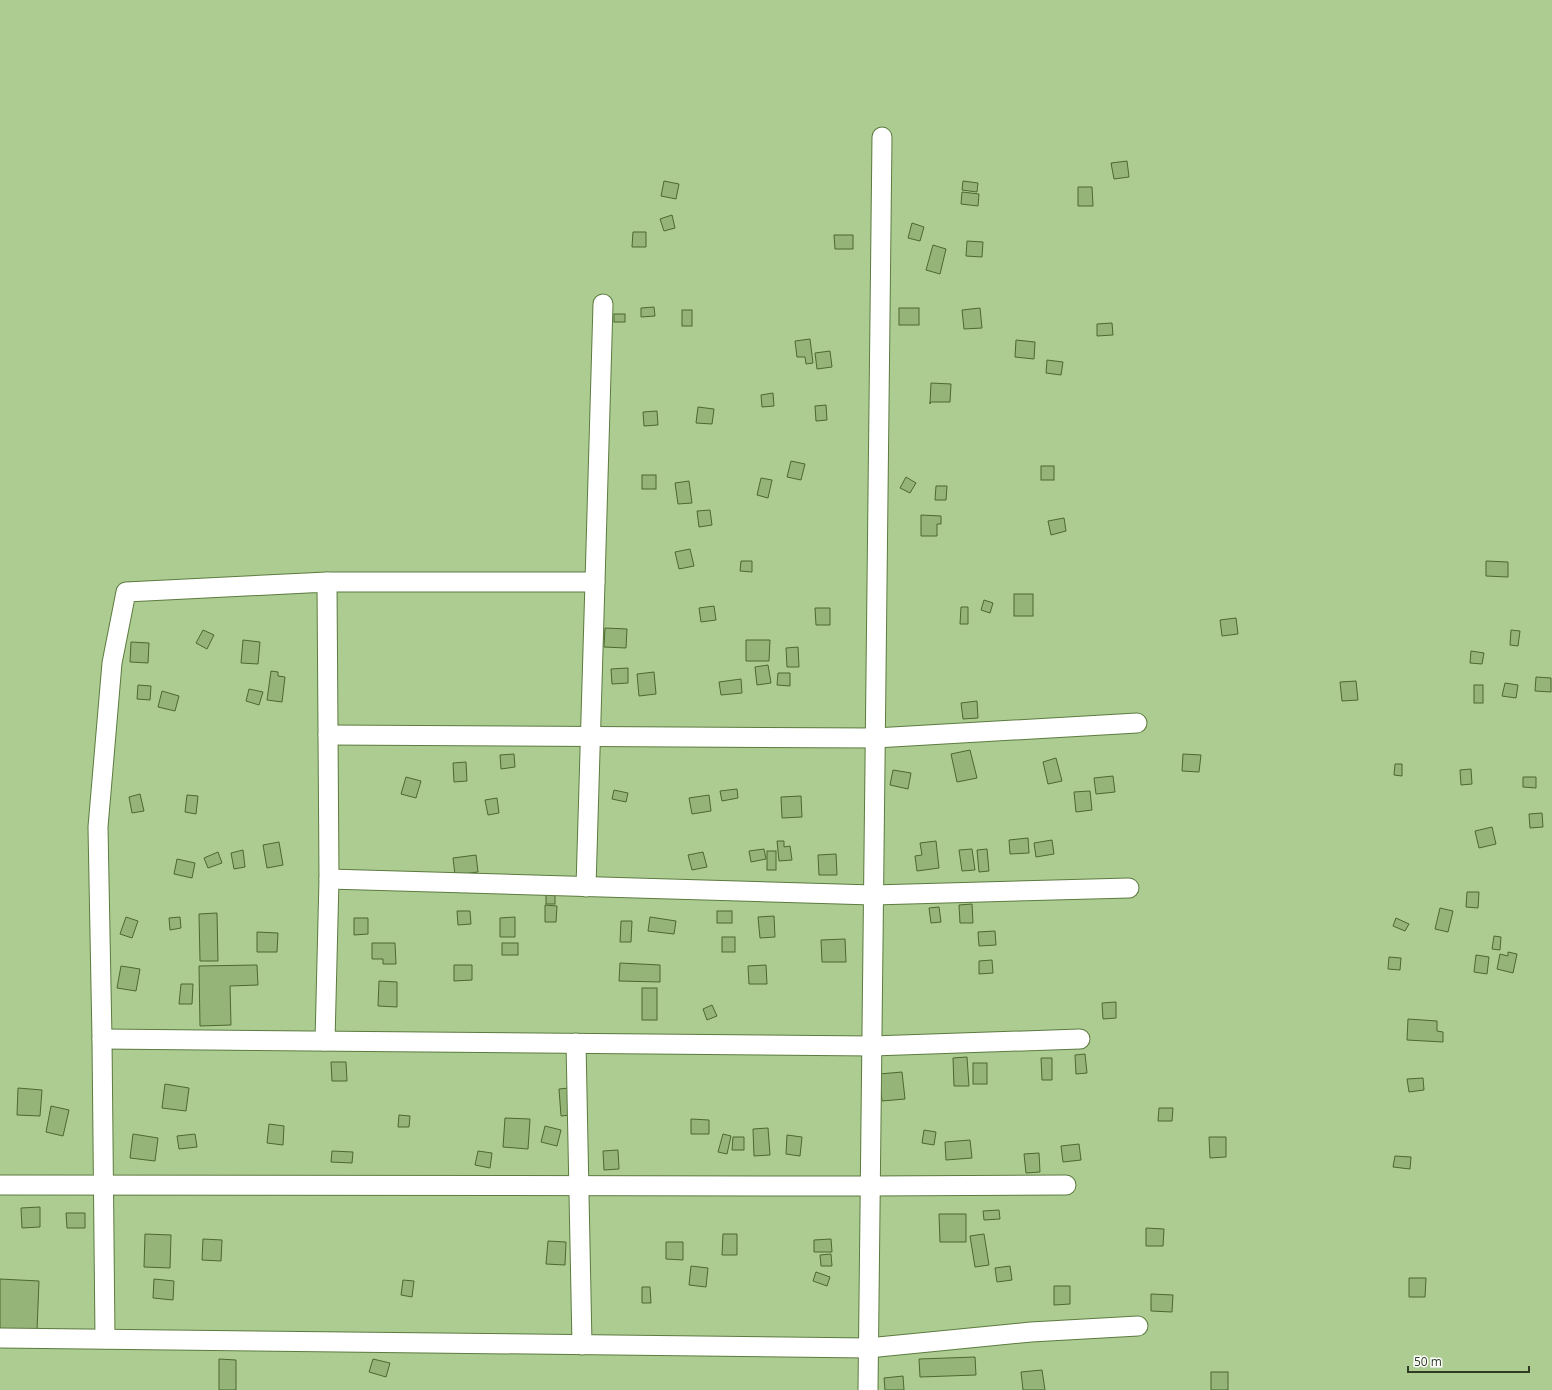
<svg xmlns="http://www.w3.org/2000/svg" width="1552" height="1390" font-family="'Open Sans',sans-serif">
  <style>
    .green { fill: #accc92 }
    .building { fill: #94b577; stroke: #4c692e }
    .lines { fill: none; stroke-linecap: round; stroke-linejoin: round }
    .minor-casing { stroke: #5d7b3f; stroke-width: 21 }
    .minor { stroke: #fff; stroke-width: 19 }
  </style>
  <rect width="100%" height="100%" fill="#d0f3b2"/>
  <!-- green -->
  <rect class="green" x="0" y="0" width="1552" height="1390"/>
  <!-- building -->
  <g class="building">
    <path d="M1127,161L1129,177L1114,179L1111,163Z"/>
    <path d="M664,181L679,184L676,199L661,196Z"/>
    <path d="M963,181L978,183L977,192L962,190Z"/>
    <path d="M1078,187H1092L1093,206H1078Z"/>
    <path d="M962,192L979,194L978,206L961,204Z"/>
    <path d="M672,215L675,228L664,231L660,219Z"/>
    <path d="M912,223L924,227L920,241L908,238Z"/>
    <path d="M633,232H646V247H632Z"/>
    <path d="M834,235H853V249H835Z"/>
    <path d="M967,241L983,242L982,257L966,256Z"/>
    <path d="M933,245L946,249L940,274L926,270Z"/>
    <path d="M654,307L655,316L641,317V308Z"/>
    <rect x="899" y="308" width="20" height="17"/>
    <path d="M980,308L982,328L964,329L962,310Z"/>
    <rect x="682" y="310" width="10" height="16"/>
    <rect x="614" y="314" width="11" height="8"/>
    <path d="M1112,323L1113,335L1097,336V324Z"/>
    <path d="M810,339L813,363L806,364L805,357H797L795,341Z"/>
    <path d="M1016,340L1035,342L1034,359L1015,357Z"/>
    <path d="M830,351L832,367L817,369L815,353Z"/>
    <path d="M1047,360L1063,362L1061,375L1046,373Z"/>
    <path d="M931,383L951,384L950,402H930V404Z"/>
    <path d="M773,393L774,406L762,407L761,395Z"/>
    <path d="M826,405L827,420L816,421L815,406Z"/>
    <path d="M698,407L714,409L712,424L696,423Z"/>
    <path d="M657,411L658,425L644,426L643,412Z"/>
    <path d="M791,461L805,464L801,480L787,477Z"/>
    <rect x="1041" y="466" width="13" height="14"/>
    <rect x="642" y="475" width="14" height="14"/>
    <path d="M906,477L916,483L910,493L900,488Z"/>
    <path d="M761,478L772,480L768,498L757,495Z"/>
    <path d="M689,481L692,503L678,504L675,483Z"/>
    <path d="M936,486H947L946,500H935Z"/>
    <path d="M710,510L712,525L699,527L697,511Z"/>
    <path d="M921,515L941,516V524H937V536H921Z"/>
    <path d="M1064,518L1066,531L1051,535L1048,521Z"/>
    <path d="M690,549L694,566L679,569L675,552Z"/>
    <path d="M741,561H752V572L740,571Z"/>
    <path d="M1486,561L1508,562V577L1486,576Z"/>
    <rect x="1014" y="594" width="19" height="22"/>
    <path d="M984,600L993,603L990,613L981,610Z"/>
    <path d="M714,606L716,620L701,622L699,608Z"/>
    <path d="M961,607H968V624H960Z"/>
    <path d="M815,608H830V625H816Z"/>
    <path d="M1236,618L1238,634L1222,636L1220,620Z"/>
    <path d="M605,628L627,629L626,648L604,647Z"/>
    <path d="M203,630L214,635L207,649L196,643Z"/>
    <path d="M1511,630L1520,631L1518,646L1510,645Z"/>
    <path d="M243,640L260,642L258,664L241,663Z"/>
    <path d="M746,640H770L769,661H746Z"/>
    <path d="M131,642L149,643L148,663L130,662Z"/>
    <path d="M798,647L799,667H787L786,648Z"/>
    <path d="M1471,651L1484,653L1482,664L1470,663Z"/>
    <path d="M768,665L771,683L757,685L755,667Z"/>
    <path d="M628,668V683L612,684L611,669Z"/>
    <path d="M271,671L278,672V676L285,677L282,702L267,700Z"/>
    <path d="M654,672L656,694L639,696L637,674Z"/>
    <path d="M778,673H790V686L777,685Z"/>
    <path d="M1536,677L1551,678V692L1535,691Z"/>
    <path d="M741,679L742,693L721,695L719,682Z"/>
    <path d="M1356,681L1358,700L1342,701L1340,682Z"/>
    <path d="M1505,683L1518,685L1516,698L1502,696Z"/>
    <path d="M138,685L151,686L150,700L137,699Z"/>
    <rect x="1474" y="685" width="9" height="18"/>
    <path d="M249,689L263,692L259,705L246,701Z"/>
    <path d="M162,691L179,696L175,711L158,707Z"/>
    <path d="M977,701L978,718L963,719L961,703Z"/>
    <path d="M970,750L977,778L957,782L951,754Z"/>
    <path d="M514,754L515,767L501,769L500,755Z"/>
    <path d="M1183,754L1201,755L1199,772L1182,771Z"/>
    <path d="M1056,758L1062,781L1048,784L1043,762Z"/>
    <path d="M466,762L467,781L454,782L453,763Z"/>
    <path d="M1395,764H1402V776L1394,775Z"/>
    <path d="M1471,769L1472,784L1461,785L1460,770Z"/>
    <path d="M893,770L911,773L908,789L890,785Z"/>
    <path d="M1113,776L1115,792L1096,794L1094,778Z"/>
    <path d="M406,777L421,781L416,798L401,794Z"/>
    <path d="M1523,777H1536V788L1523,787Z"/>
    <path d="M737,789L738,798L722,801L720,791Z"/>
    <path d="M614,790L628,793L626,802L612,799Z"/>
    <path d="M1090,791L1092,810L1076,812L1074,792Z"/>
    <path d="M140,794L144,811L132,813L129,797Z"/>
    <path d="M187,795L198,796L196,814L185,812Z"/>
    <path d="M709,795L711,811L692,814L689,798Z"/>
    <path d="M801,796L802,817L782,818L781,797Z"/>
    <path d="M497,798L499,813L488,815L485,800Z"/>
    <path d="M1542,813L1543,827L1530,828L1529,814Z"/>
    <path d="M1492,827L1496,844L1479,848L1475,831Z"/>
    <path d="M1028,838L1029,853L1010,854L1009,840Z"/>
    <path d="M1052,840L1054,854L1036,857L1034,843Z"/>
    <path d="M777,841H784V847L790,846L792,860L779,861Z"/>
    <path d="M936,841L939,868L917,871L915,856L922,855L920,843Z"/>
    <path d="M279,842L283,865L267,868L263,845Z"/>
    <path d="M764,849L766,859L751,862L749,851Z"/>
    <path d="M972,849L975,870L962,871L959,850Z"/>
    <path d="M987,849L989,871L979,872L977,850Z"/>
    <path d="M243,850L245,867L234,869L231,853Z"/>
    <rect x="767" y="851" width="9" height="19"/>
    <path d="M218,852L222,863L208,868L204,858Z"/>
    <path d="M703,852L707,867L692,870L688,855Z"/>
    <path d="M836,854L837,875H819L818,855Z"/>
    <path d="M476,855L478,872L455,875L453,858Z"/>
    <path d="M177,859L195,863L192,878L174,874Z"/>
    <rect x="546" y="892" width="9" height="12"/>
    <path d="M1467,892H1479L1478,908L1466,907Z"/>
    <path d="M972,904L973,923H960L959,905Z"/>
    <path d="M545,905L557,906L556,922H545Z"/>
    <path d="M939,907L941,922L931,923L929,908Z"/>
    <path d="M1440,908L1453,911L1448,932L1435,929Z"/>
    <path d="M457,911H470L471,924L458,925Z"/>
    <rect x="717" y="911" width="15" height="12"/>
    <path d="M217,913L218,961H200L199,914Z"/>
    <path d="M774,916L775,937L760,938L758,917Z"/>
    <path d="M126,917L138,921L132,938L120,934Z"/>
    <path d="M180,917L181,928L170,930L169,918Z"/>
    <path d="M515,917V937H500V918Z"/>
    <path d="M650,917L676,921L674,934L648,931Z"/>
    <path d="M354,918H368V934L354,935Z"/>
    <path d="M1396,918L1409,924L1405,931L1393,926Z"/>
    <path d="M621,921H632L631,942H620Z"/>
    <path d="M995,931L996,945L979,946L978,932Z"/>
    <path d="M257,932L278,933L277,952H257Z"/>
    <path d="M1494,936L1501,937L1500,950L1492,949Z"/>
    <rect x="722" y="937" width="13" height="15"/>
    <path d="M845,939L846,962H822L821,940Z"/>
    <path d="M372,943H395L396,964H383V959H372Z"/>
    <rect x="502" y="943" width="16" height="12"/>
    <path d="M1508,952L1517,954L1513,973L1497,969L1500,954L1508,956Z"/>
    <path d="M1476,955L1489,957L1487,974L1474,972Z"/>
    <path d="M1389,957L1401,958L1400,970L1388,969Z"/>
    <path d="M992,960L993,973L979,974V961Z"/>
    <path d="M620,963L660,965V982L619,981Z"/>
    <path d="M257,965L258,985L230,986L231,1025L200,1026L199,966Z"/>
    <path d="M454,965H472V980L454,981Z"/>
    <path d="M766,965L767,984H749L748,966Z"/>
    <path d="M121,966L140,969L136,991L117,988Z"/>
    <path d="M379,981L397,982V1007L378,1006Z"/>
    <path d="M181,984H193L192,1004H179Z"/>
    <rect x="642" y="988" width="15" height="32"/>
    <path d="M1116,1002V1018L1103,1019L1102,1003Z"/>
    <path d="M712,1005L717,1016L707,1020L703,1009Z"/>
    <path d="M1408,1019L1437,1021V1031L1443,1032V1042L1407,1040Z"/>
    <path d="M1085,1054L1087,1073L1076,1074L1075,1055Z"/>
    <path d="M967,1057L969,1086H954L953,1058Z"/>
    <path d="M1041,1058H1052V1080H1042Z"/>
    <path d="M331,1062H346L347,1081H332Z"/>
    <rect x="973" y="1063" width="14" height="21"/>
    <path d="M902,1072L905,1099L882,1101L879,1074Z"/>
    <path d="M1423,1078L1424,1090L1409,1092L1407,1079Z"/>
    <path d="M165,1084L189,1088L186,1111L162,1108Z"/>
    <path d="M18,1088L42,1090L40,1116L17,1115Z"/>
    <path d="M569,1088L571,1115L561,1116L559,1089Z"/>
    <path d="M51,1106L69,1110L63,1136L46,1132Z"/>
    <path d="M1159,1108H1173L1172,1121H1158Z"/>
    <path d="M399,1115L410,1116L409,1127H398Z"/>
    <path d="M505,1118L530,1119L528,1149L503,1147Z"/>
    <path d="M691,1119L709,1120V1134H691Z"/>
    <path d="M269,1124L284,1126L283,1145L267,1143Z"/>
    <path d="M545,1126L561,1130L557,1146L541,1142Z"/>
    <path d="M768,1128L770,1155L754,1156L753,1129Z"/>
    <path d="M924,1130L936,1132L934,1145L922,1143Z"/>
    <path d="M133,1134L158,1138L155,1161L130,1158Z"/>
    <path d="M195,1134L197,1147L179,1149L177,1136Z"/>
    <path d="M723,1134L731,1136L727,1154L718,1152Z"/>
    <path d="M787,1135L802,1137L800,1156L786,1154Z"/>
    <path d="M733,1137H744V1150H732Z"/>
    <path d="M1209,1137H1226V1157L1210,1158Z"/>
    <path d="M970,1140L972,1158L946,1160L945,1142Z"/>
    <path d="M1079,1144L1081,1160L1063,1162L1061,1146Z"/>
    <path d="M618,1150L619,1169L604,1170L603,1151Z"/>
    <path d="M332,1151L353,1152L352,1163L331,1162Z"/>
    <path d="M478,1151L492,1153L490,1168L475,1165Z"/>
    <path d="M1039,1153L1040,1172L1026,1173L1024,1154Z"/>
    <path d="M1395,1156L1411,1157L1410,1169L1393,1167Z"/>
    <path d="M40,1207V1227L22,1228L21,1208Z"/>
    <path d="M999,1210L1000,1219L984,1220L983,1211Z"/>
    <path d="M66,1213H85V1228H67Z"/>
    <path d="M939,1214H966V1242H940Z"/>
    <path d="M1146,1228L1164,1229L1163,1246H1146Z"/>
    <path d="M145,1234L171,1235L170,1268L144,1267Z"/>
    <path d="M723,1234H737V1255H722Z"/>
    <path d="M984,1234L989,1265L975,1267L970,1236Z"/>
    <path d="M203,1239L222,1240L221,1261L202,1260Z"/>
    <path d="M831,1239L832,1252H814V1240Z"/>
    <path d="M548,1241L566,1242L565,1265L546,1264Z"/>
    <path d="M666,1242H683V1260L666,1259Z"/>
    <path d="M831,1254L832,1266H821L820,1255Z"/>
    <path d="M691,1266L708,1268L706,1287L689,1285Z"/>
    <path d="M1010,1266L1012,1280L997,1282L995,1268Z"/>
    <path d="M816,1272L830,1277L827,1286L813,1281Z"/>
    <path d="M1409,1278H1426L1425,1297H1409Z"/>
    <path d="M0,1279L39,1281L37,1330L0,1329Z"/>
    <path d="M154,1279L174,1281L173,1300L153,1298Z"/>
    <path d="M403,1280L414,1281L412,1297L401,1295Z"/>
    <path d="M1054,1286H1070V1304L1054,1305Z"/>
    <path d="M642,1287H650L651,1303H642Z"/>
    <path d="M1151,1294L1173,1295L1172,1312L1151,1311Z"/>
    <path d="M975,1357L976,1375L920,1377L919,1359Z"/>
    <path d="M219,1359L236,1360V1390H219Z"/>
    <path d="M373,1359L390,1363L386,1377L369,1372Z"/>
    <path d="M1042,1370L1045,1390H1023L1021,1372Z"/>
    <rect x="1211" y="1372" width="17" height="18"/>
    <path d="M903,1376L904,1390H885L884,1378Z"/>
  </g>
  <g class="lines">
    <!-- minor casing -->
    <g class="minor-casing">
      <g id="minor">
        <path d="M327,582H595L586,887"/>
        <path d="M595,582L603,304"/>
        <path d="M328,735L875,738L1137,723"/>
        <path d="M329,879L873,895L1129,888"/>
        <path d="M102,1039L872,1046L1080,1039"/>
        <path d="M576,1043L582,1345"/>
        <path d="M0,1185L870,1186L1066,1185"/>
        <path d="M0,1338L868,1348L1031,1332L1138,1326"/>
        <path d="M105,1339L102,1039L98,827L112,663L126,592L327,582L329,879L325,1041"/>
        <path d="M868,1390L882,137"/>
      </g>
    </g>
    <!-- minor -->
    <use href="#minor" class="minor"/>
  </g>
  <!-- scale -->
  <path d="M1408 1366v6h121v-6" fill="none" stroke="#2f3c22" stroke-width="2"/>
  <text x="1414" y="1366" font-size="12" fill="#2f3c22" stroke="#ffffff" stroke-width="3" paint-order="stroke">50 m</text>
</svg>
